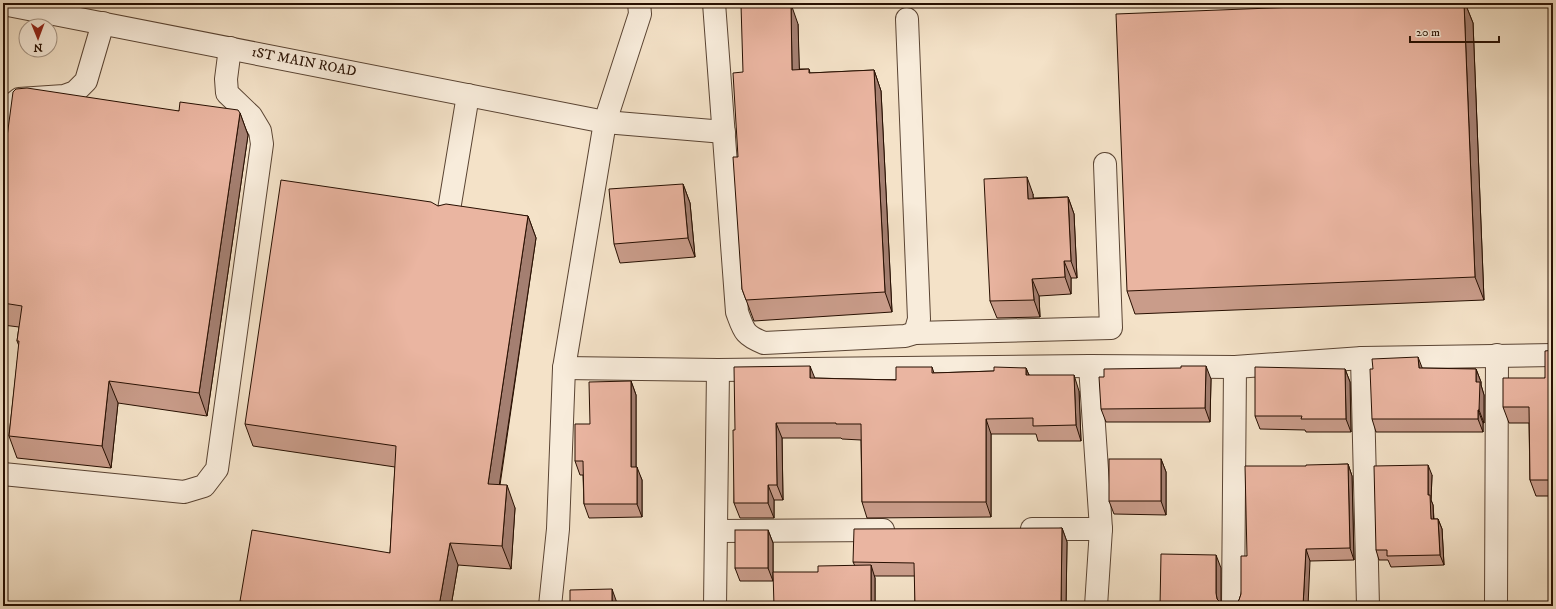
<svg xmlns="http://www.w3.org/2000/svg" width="1556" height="609" font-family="'IM FELL DW Pica',serif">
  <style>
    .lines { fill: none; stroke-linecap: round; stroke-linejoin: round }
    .minor-casing { stroke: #5a4433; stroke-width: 24 }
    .minor { stroke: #f8ecdb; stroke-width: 22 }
    .wall { fill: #c99c8a; stroke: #270f01 }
    .shaded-wall { fill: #a47f71; stroke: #270f01 }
    .building { fill: #eab5a1; stroke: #270f01 }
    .labels { text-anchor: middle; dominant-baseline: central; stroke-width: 3; stroke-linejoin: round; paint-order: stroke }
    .street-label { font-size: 14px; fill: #270f01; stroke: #f8ecdb }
  </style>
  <rect width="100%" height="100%" fill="#f4e2c8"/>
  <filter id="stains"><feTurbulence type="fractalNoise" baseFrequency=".005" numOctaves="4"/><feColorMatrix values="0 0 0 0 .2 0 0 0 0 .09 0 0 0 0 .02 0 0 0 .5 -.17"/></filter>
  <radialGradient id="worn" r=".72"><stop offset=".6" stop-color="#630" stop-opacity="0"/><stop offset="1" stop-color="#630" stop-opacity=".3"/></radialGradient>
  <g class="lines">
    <!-- minor casing -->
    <g class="minor-casing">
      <g id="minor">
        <path d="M714,3L737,312C744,331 744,335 764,343L905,336L915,333L1111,328L1105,164"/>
        <path d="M3,4L605,122L724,132"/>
        <path d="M907,19L919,319L915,333"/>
        <path d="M3,158L9,110L14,103L19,99L64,96L75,92L86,81L103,23"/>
        <path d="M448,216L468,95"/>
        <path d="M1362,358L1368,606"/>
        <path d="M1090,366L1101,529L1096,606"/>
        <path d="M564,368L718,370L1090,366L1235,367L1362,358L1553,355"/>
        <path d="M3,474L184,492L204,486L217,469L262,144L260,131L251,116L227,93L226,79L230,48"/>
        <path d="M1032,529H1101"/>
        <path d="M716,531L883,530"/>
        <path d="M550,606L558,529L564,368L605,122L640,14L639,3"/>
        <path d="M715,606L718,370"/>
        <path d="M1233,606L1235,367"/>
        <path d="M1496,606L1497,355"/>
      </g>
    </g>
    <!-- minor -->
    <use href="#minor" class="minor"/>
  </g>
  <!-- wall -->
  <g class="wall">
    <path d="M1400,3H1465L1473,23L1484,300L1135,314L1127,291Z"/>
    <path d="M798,24L799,69H809L810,73L874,70L881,91L892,312L754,321L742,289L743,72Z"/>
    <path d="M179,111L240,113L248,135L207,416L118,403L111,468L17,458L9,436L19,346L17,341L19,327L3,325V146L7,137Z"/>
    <path d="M683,184L690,203L695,257L620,263L614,244Z"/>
    <path d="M1033,194V198L1068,197L1074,214L1077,278H1071V294L1039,296L1040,317L997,318L990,301Z"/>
    <path d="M438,206L528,216L536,238L500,485L515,508L511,569L458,565L451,606H242L240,601L390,553L395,467L253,446L245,424Z"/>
    <path d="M1553,350V496H1536L1530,480L1529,423H1509L1503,407L1545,378Z"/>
    <path d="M932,367L934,373L994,371L1026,368L1029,375L1079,391L1081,441H1038L1036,434H991V517L867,518L862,502L861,440L842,439L841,438H782L783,500H774V518H740L734,503L735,430L814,378L896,380Z"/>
    <path d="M1422,368L1476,369L1481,382V385L1484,395V423H1483V432H1376L1372,419Z"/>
    <path d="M1345,369L1350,382L1351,432H1306L1305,430L1260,429L1255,416Z"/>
    <path d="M1211,379L1210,422H1106L1101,409Z"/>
    <path d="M631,381L636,395V467L642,480V517L589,518L584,504L583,475H580L575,461Z"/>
    <path d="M1161,459L1166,472V515L1114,514L1109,501Z"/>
    <path d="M1348,464L1352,476L1354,560L1310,561L1239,600L1241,594L1247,556L1306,466Z"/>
    <path d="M1432,475L1431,500L1433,505L1434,519H1438L1442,529L1444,565L1391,567L1388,560H1379L1376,550Z"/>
    <path d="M1062,528L1067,542L1066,606H915V576H874L875,578V606H774L818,572L855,566L853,562Z"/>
    <path d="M768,530L773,543V581H740L735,568Z"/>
  </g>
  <!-- shaded-wall -->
  <g class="shaded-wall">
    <path d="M1464,3H1465L1473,23L1484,300L1475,277Z"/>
    <path d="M791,4L798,24L800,90L792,70Z"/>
    <path d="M874,70L881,91L892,312L885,292Z"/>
    <path d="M240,113L248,135L207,416L199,393Z"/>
    <path d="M1027,177L1033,194L1034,216L1028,199Z"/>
    <path d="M683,184L690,203L695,257L688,238Z"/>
    <path d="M1068,197L1074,214L1077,278L1071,261Z"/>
    <path d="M528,216L536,238L496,507L488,484Z"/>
    <path d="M1064,261L1071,278V294L1065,277Z"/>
    <path d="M1032,279L1039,296L1040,317L1034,300Z"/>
    <path d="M1418,357L1423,370L1419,368Z"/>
    <path d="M810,366L816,381L810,378Z"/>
    <path d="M1206,366L1211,379L1210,422L1205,408Z"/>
    <path d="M1026,368L1032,383L1026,375Z"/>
    <path d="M1345,369L1350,382L1351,432L1346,419Z"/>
    <path d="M1476,369L1481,382V385L1484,395V423L1479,410L1476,382Z"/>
    <path d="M1074,375L1079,391L1081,441L1076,425Z"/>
    <path d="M109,381L118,403L111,468L102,446Z"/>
    <path d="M631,381L636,395V480L631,467Z"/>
    <path d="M1478,410L1483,423V432L1478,419Z"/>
    <path d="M986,419L991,434V517L986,502Z"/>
    <path d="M776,423L782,438L783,500L777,485Z"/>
    <path d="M1161,459L1166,472V515L1161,501Z"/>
    <path d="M1348,464L1352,476L1354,560L1350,548Z"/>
    <path d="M1428,465L1432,475L1431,500L1433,505L1434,530L1431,519L1428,495Z"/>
    <path d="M637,467L642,480V517L637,504Z"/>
    <path d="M507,485L515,508L511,569L502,546Z"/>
    <path d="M768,485L774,500V518L768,503Z"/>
    <path d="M1438,519L1442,529L1444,565L1440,555Z"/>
    <path d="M1062,528L1067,542L1066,606H1061Z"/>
    <path d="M768,530L773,543V581L768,568Z"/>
    <path d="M450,543L458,565L451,606H439Z"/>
    <path d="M1306,549L1310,561L1308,606H1303Z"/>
    <path d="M1216,555L1221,568V606L1217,599L1216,593Z"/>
    <path d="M871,565L875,578V606H871Z"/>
    <path d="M612,589L617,603V606H612Z"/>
  </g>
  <!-- building -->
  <g class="building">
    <path d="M1400,3H1464L1475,277L1127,291L1116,14Z"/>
    <path d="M791,4L792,70L809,69V73L874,70L885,292L746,300L742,289L733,157H738L733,73L743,72L741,5Z"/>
    <path d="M27,88L179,111L180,102L238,110L240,113L199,393L109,381L102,446L9,436L19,341H17L22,306L3,303V146L7,137L13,92L16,89Z"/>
    <path d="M1027,177L1028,199L1068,197L1071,261H1064L1065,277L1032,279L1034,300L990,301L984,179Z"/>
    <path d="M281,180L431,202L438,206L446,204L528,216L488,484L507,485L502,546L450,543L439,606H269L240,601L252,530L390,553L396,446L245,424Z"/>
    <path d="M683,184L688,238L614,244L609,189Z"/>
    <path d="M1553,350V480H1530L1529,407H1503V378H1545V351Z"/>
    <path d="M1418,357L1419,368L1476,369V382H1480L1479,410H1478V419H1372L1370,369H1373L1372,359Z"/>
    <path d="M810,366V378L896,380V367H932V373L994,371V367L1026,368V375H1074L1076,425L1033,426V418L986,419V502H862L861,424H836V423H776L777,485H768V503H734L733,430H735L734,367Z"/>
    <path d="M1181,366H1206L1205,408L1101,409L1099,377H1104V369L1181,368Z"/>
    <path d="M1255,367L1345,369L1346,419H1301L1302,416H1255Z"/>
    <path d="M631,381V467H637V504H584L583,461H575V424H590L589,382Z"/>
    <rect x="1109" y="459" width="52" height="42"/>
    <path d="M1348,464L1350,548L1306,549L1303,606H1228L1234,605L1239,600L1241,594V556H1247L1245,466H1306V465Z"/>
    <path d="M1428,465V495H1430L1431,519H1438L1440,555L1387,556V550H1376L1374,466Z"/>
    <path d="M1062,528L1061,606H915L914,563L853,562L854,529Z"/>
    <rect x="735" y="530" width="33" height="38"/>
    <path d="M1161,554L1216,555V593L1217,599L1222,604L1228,606H1160Z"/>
    <path d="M871,565V606H774L773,572H818V566Z"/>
    <path d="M612,589V606H570V590Z"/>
    <path d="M1384,604L1466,606H1384Z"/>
  </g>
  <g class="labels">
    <!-- street labels -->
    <g class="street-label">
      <text transform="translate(304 62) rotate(11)">1ST MAIN ROAD</text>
    </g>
  </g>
  <!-- margin -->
  <rect width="1556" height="609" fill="none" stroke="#f4e2c8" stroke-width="16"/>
  <rect x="4" y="4" width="1548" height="601" fill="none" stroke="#270f01" stroke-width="2"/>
  <rect x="8" y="8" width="1540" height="593" fill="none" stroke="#270f01"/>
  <!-- north arrow -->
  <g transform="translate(38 38) rotate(179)"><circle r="19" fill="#f8ecdb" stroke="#a49484"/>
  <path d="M0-3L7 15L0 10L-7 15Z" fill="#8f2418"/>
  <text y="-6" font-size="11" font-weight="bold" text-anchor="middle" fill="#270f01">N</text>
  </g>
  <!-- scale -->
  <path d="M1410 36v6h89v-6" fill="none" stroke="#270f01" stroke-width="2"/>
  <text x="1416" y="36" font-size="12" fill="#270f01" stroke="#f8ecdb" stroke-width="3" paint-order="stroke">20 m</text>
  <rect width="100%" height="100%" filter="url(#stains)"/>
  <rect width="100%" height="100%" fill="url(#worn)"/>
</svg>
